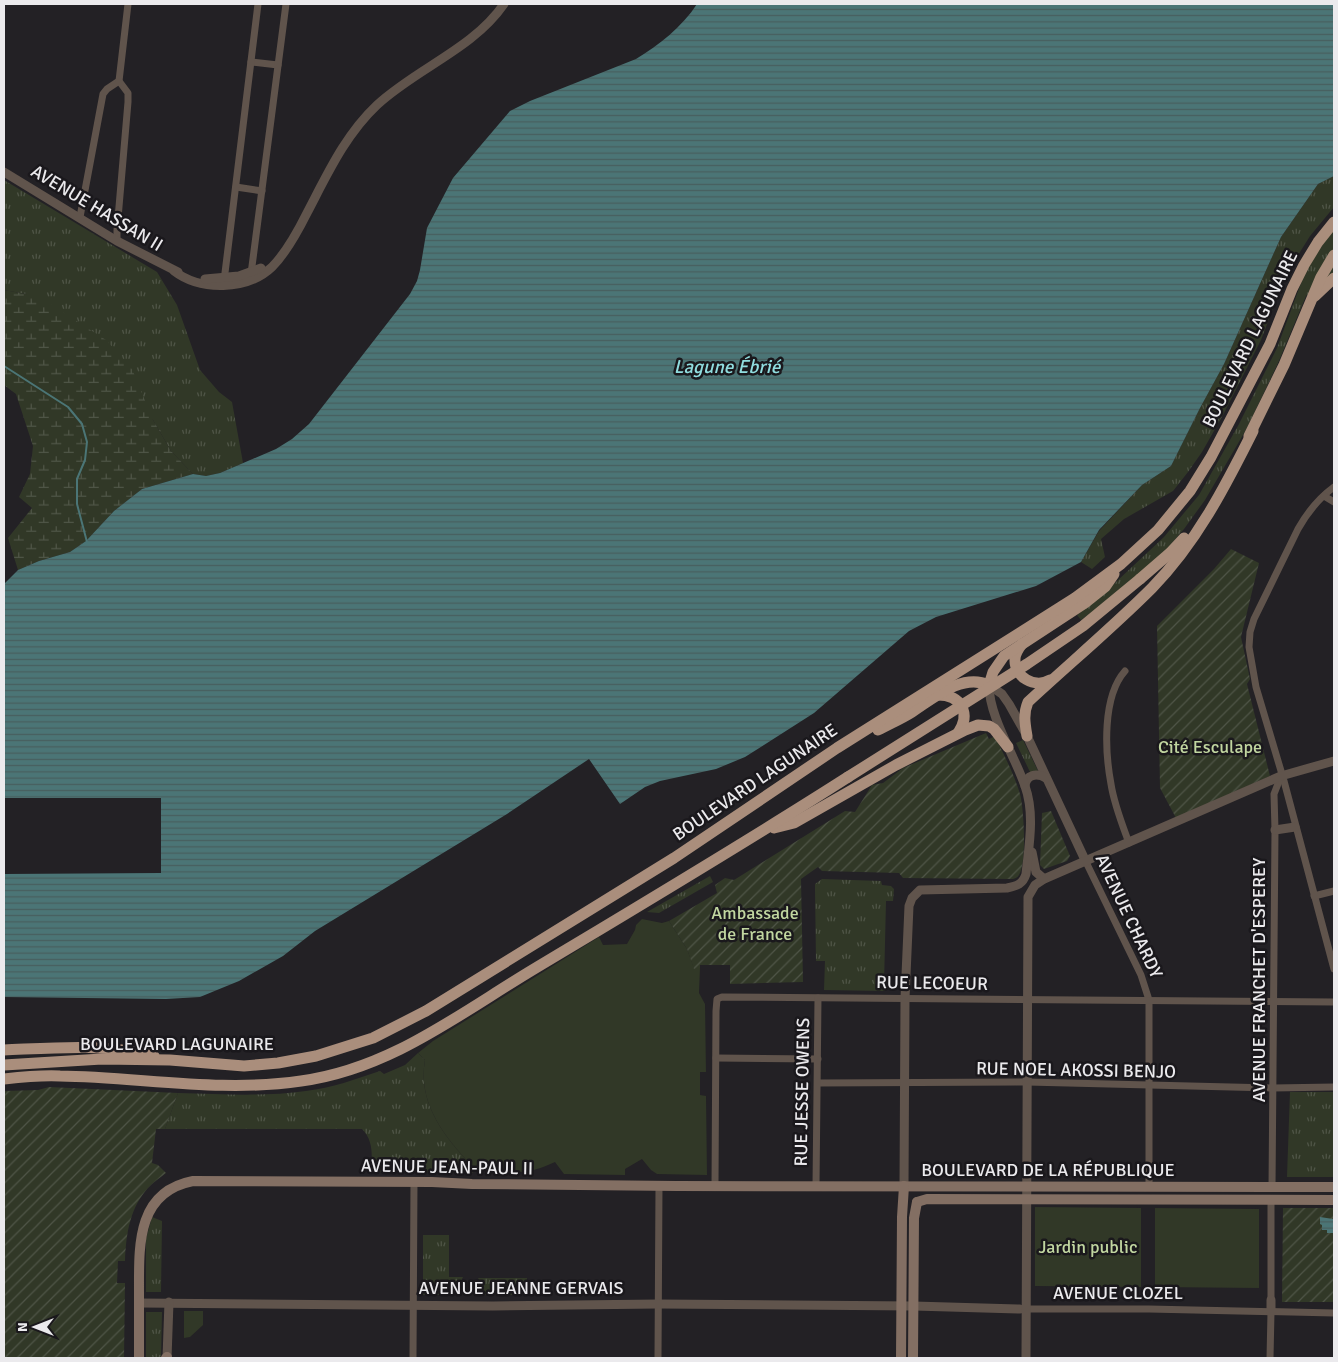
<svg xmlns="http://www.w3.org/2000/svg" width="1338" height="1362" font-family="Signika,sans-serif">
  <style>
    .grass { fill: url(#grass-tufts) }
    .wetland { fill: url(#wetland-marsh) }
    .park { fill: #313827 }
    .garden { fill: url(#garden-furrows) }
    .water { fill: url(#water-rules) }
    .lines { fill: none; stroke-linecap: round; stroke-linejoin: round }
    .stream { stroke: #4b7576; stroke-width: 2 }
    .minor { stroke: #60544c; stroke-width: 7 }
    .tertiary { stroke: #60544c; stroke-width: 9 }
    .secondary { stroke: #836f63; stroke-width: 10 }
    .trunk { stroke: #aa8e7c; stroke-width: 11 }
    .trunk-bridge { stroke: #aa8e7c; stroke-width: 11 }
    .labels { text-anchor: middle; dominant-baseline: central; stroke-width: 5; stroke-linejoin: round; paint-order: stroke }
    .street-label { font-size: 18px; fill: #ebeaed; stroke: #1a181c }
    .park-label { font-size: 18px; fill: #c1d6a0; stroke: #1a181c }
    .water-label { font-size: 19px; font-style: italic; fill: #90dddf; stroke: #1a181c }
  </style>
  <defs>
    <pattern id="grass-tufts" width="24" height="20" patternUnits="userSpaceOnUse" patternTransform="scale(1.25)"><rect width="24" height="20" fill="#313827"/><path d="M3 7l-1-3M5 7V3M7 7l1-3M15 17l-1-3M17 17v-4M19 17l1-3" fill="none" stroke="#4f5547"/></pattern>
    <pattern id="wetland-marsh" width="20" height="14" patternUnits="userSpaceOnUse" patternTransform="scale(1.25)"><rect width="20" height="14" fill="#313827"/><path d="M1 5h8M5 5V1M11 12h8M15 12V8" fill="none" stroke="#4f5547"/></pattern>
    <pattern id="garden-furrows" width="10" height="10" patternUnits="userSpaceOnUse" patternTransform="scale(1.25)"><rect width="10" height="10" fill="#313827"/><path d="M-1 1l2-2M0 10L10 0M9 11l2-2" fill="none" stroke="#4f5547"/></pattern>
    <pattern id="water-rules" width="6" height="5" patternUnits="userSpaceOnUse" patternTransform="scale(1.25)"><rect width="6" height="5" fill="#4b7576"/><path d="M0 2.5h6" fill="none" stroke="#485e5e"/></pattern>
  </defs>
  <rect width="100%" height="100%" fill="#232125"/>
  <!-- grass -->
  <g class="grass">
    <path d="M1334,176V207L1310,236L1295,260L1282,285L1261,340L1223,415L1202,452L1188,472L1173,491L1124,519L1101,539L1105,557L1092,569L1081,562L1099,531L1142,485L1171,466L1200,408L1224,364L1281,237L1318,184Z"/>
    <path d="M4,180L157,272L177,305L200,370L219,392L232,402L243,463L220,473L206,476L193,474L171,451L153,420L26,294L4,290Z"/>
    <path d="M1334,228V272L1306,296L1278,363L1247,428L1205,500L1184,529L1166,550L1106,602L1081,620L1077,615L1101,596L1164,537L1199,495L1239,424L1277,348L1307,267Z"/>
    <path d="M1023,740L1038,771L1031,774L1016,743Z"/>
    <path d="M710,876L713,882L659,913L647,912Z"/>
    <path d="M822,879L881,881L882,885L891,886L894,889L893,901H886L884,984H890L885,991L824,990L825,961H816L815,889V884Z"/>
    <path d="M418,1053L425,1060C417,1105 447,1140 476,1170L472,1173L371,1172C372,1156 374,1141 362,1129H165L178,1093C221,1094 263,1097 306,1091C332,1088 356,1079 380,1071L384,1074L405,1065Z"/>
    <path d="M1290,1092H1334V1177H1287Z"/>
    <path d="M152,1217L162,1221L161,1292H146V1239Z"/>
    <path d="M423,1235H449V1277H463L461,1281V1289L466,1294H474C481,1290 482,1284 478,1278H527V1295H423Z"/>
    <path d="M146,1312H162L161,1358H146Z"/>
  </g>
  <!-- wetland -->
  <path class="wetland" d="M4,290L26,294L50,304L106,340L132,369L153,420L171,451L193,474L142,489L114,511L86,541L70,552L39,561L18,570L8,538L32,508L19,497L30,474L33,446L16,394L4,385Z"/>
  <!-- park -->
  <g class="park">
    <path d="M642,919L662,923L669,921L687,949L694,968H700L699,993L705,1004L706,1072H700V1095L706,1096L707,1175L657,1174L651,1170L642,1159L625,1169V1175L564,1174L555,1162C526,1175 514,1176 486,1160L476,1170C447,1140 417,1105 425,1060L418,1053L433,1041L599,937L603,945L627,944L635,930L636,925Z"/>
    <path d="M1035,1207L1141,1208V1287L1035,1286Z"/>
    <path d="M1155,1208L1259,1209V1288L1155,1287Z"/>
    <path d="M184,1311H203V1325L190,1337L184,1338Z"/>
  </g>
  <!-- garden -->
  <g class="garden">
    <path d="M1231,549L1259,563L1241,637L1250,679L1247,684L1270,776L1176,818L1160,788L1157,626L1214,569Z"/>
    <path d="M986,733L989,739L995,736C1004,755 1014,774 1020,794C1024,808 1027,863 1019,875C1017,878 1016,878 1013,879L903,878L899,873L822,871L818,867L801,879L803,982L730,984V965H700V968L694,969L687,949L669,921L717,893L715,885L725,878L734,880L845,811L855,812L872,785L883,783L903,768Z"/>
    <path d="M1051,811L1070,856L1067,861L1044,869L1040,865L1042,813Z"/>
    <path d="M49,1087L178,1093L165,1129H156L152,1163L158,1165L166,1173C161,1177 155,1181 151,1185C130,1205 126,1234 125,1261H118L117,1283H125L124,1358H4V1091L38,1090Z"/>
    <path d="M1283,1208H1334V1302H1282Z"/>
  </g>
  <!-- water -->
  <g class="water">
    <path d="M697,4H1334V176L1318,184L1281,237L1224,364L1200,408L1171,466L1142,485L1099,530L1081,562L1036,586L936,617L909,631L814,713L745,757L716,769L660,781L645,787L620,804L589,759L507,814L315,931L283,956L239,981L217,990L200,997L166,999L4,997V874L161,873V798H4V584L18,570L39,561L70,552L86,541L114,511L142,489L193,474L206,476L220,473L276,449L292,439L309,424L410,294L417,281L420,270L427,228L453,178L510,111L530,101L636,59C659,45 682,27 697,4Z"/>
    <path d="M1320,1217L1333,1219L1334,1233H1327V1230H1322V1225L1320,1224Z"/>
  </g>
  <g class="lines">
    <!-- stream -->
    <path class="stream" d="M4,366L68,407L82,424L87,442L85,460L77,479V504L87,542"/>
    <!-- minor -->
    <g class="minor">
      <path d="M251,62L278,65"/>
      <path d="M236,187L262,191"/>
      <path d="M80,217L103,94L107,89L119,81"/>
      <path d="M117,241V230L128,102V93L119,81L128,4"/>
      <path d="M251,274L286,4"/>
      <path d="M224,281L258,4"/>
      <path d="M1334,487C1319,498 1307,513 1298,529L1254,619L1250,632L1249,647L1256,687L1284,781L1334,969"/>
      <path d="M1324,496L1334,502"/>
      <path d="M1125,671C1102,697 1105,752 1111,784C1114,804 1122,824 1129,843"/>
      <path d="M1086,862L1141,975L1149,1000V1187"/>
      <path d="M1314,896L1334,891"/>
      <path d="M716,1058L818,1059"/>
      <path d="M818,1083L1027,1082L1273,1088L1334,1087"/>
      <path d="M715,1186L716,1011L717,999L722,997L1334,1002"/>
      <path d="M816,1186L818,998"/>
      <path d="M1272,1187L1275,830L1274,794L1281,776"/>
      <path d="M1271,1300V1199"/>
      <path d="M1022,1309H1149L1334,1313"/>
      <path d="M413,1358L414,1182"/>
      <path d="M658,1358L659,1186"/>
      <path d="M1270,1358L1271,1312"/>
    </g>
    <!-- tertiary -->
    <g class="tertiary">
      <path d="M4,172L117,241L178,272"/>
      <path d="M174,271C200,291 247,291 272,267C287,252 298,231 307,213C327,175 345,135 377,105C417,68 473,49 504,4"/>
      <path d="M205,279L239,276L261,268"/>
      <path d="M989,685L1002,694L1009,704L1027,736L1086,862"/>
      <path d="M1025,786C1026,774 1037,773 1046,778"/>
      <path d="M1275,830L1295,827"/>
      <path d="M1032,852L1036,872L1044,879"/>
      <path d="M904,1186L905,998L909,906L912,898L920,890L1007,888C1017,886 1023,884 1026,874C1029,845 1035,814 1025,786C1015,756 989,717 989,685"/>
      <path d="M1271,1300V1312"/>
      <path d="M139,1303L493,1306L658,1304L914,1306L1020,1309"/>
      <path d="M167,1358L169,1302"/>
      <path d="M1026,1358L1028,897L1035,885L1044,879L1281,776L1334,761"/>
    </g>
    <!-- secondary -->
    <g class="secondary">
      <path d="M917,1202L927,1199L1334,1200"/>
      <path d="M139,1358C139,1336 139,1315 139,1293C139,1246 136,1192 193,1181L432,1182L472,1184L676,1186L1334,1187"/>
      <path d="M166,1358L167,1357"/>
      <path d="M901,1358L902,1217L904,1186"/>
      <path d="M913,1358L914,1218L917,1202"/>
    </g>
    <!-- trunk -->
    <g class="trunk">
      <path d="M1315,296L1334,278"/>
      <path d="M1249,436L1284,365L1321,277L1334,255"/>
      <path d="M1140,579L1170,553L1184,538"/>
      <path d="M1022,644C1019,648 1015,654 1015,659C1014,677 1035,689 1050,680"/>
      <path d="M938,695C962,695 971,714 958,733"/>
      <path d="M878,730C889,724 901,719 912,712C934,698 961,673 989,685L993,672L1004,656L1085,603L1105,587L1114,574"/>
      <path d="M1027,736C1025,724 1023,714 1028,702C1069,664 1112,628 1152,588C1196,543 1225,487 1253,431"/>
      <path d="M774,828L794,823L896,765L965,730L978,725L989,726L994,729L1008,747"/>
      <path d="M4,1050C53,1048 106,1043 154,1056"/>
      <path d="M4,1065L102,1059L170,1060L244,1066L278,1063L316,1056L373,1038L426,1011L674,858L837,748L1075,598L1121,564L1158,530L1190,491L1211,457L1270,344L1292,289L1304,265L1318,242L1334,222"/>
      <path d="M4,1079C22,1077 41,1075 60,1076C140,1077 221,1093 301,1081C390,1069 459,1014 534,969C639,906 745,843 848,777"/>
    </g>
    <!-- trunk-bridge -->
    <path class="trunk-bridge" d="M848,777L1027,664L1083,626L1140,579"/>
  </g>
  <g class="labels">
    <!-- street labels -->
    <g class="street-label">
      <text transform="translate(97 208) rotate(31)">AVENUE HASSAN II</text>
      <text transform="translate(1250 339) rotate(-64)">BOULEVARD LAGUNAIRE</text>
      <text transform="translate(755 782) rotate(-34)">BOULEVARD LAGUNAIRE</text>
      <text transform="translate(1129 916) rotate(65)">AVENUE CHARDY</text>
      <text transform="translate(1259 980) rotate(-90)">AVENUE FRANCHET D'ESPEREY</text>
      <text transform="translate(932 983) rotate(1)">RUE LECOEUR</text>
      <text x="177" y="1044">BOULEVARD LAGUNAIRE</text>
      <text transform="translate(1076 1070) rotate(1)">RUE NOEL AKOSSI BENJO</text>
      <text transform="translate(802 1092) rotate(-89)">RUE JESSE OWENS</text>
      <text transform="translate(447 1167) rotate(1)">AVENUE JEAN-PAUL II</text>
      <text x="1048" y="1170">BOULEVARD DE LA RÉPUBLIQUE</text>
      <text x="521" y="1288">AVENUE JEANNE GERVAIS</text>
      <text x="1118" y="1293">AVENUE CLOZEL</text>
    </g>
    <!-- park labels -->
    <g class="park-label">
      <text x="1210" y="747">Cité Esculape</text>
      <text x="755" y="913">Ambassade<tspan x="755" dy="21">de France</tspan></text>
      <text x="1088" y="1247">Jardin public</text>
    </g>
    <!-- water labels -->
    <g class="water-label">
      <text x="727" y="367">Lagune Ébrié</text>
    </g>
  </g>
  <!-- border -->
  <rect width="1338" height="1362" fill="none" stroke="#ebeaed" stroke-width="10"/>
  <!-- north arrow -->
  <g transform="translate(35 1327) rotate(270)" stroke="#1a181c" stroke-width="4" paint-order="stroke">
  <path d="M0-4L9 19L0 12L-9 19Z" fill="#ebeaed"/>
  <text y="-8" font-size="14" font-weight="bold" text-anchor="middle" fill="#ebeaed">N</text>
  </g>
</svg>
